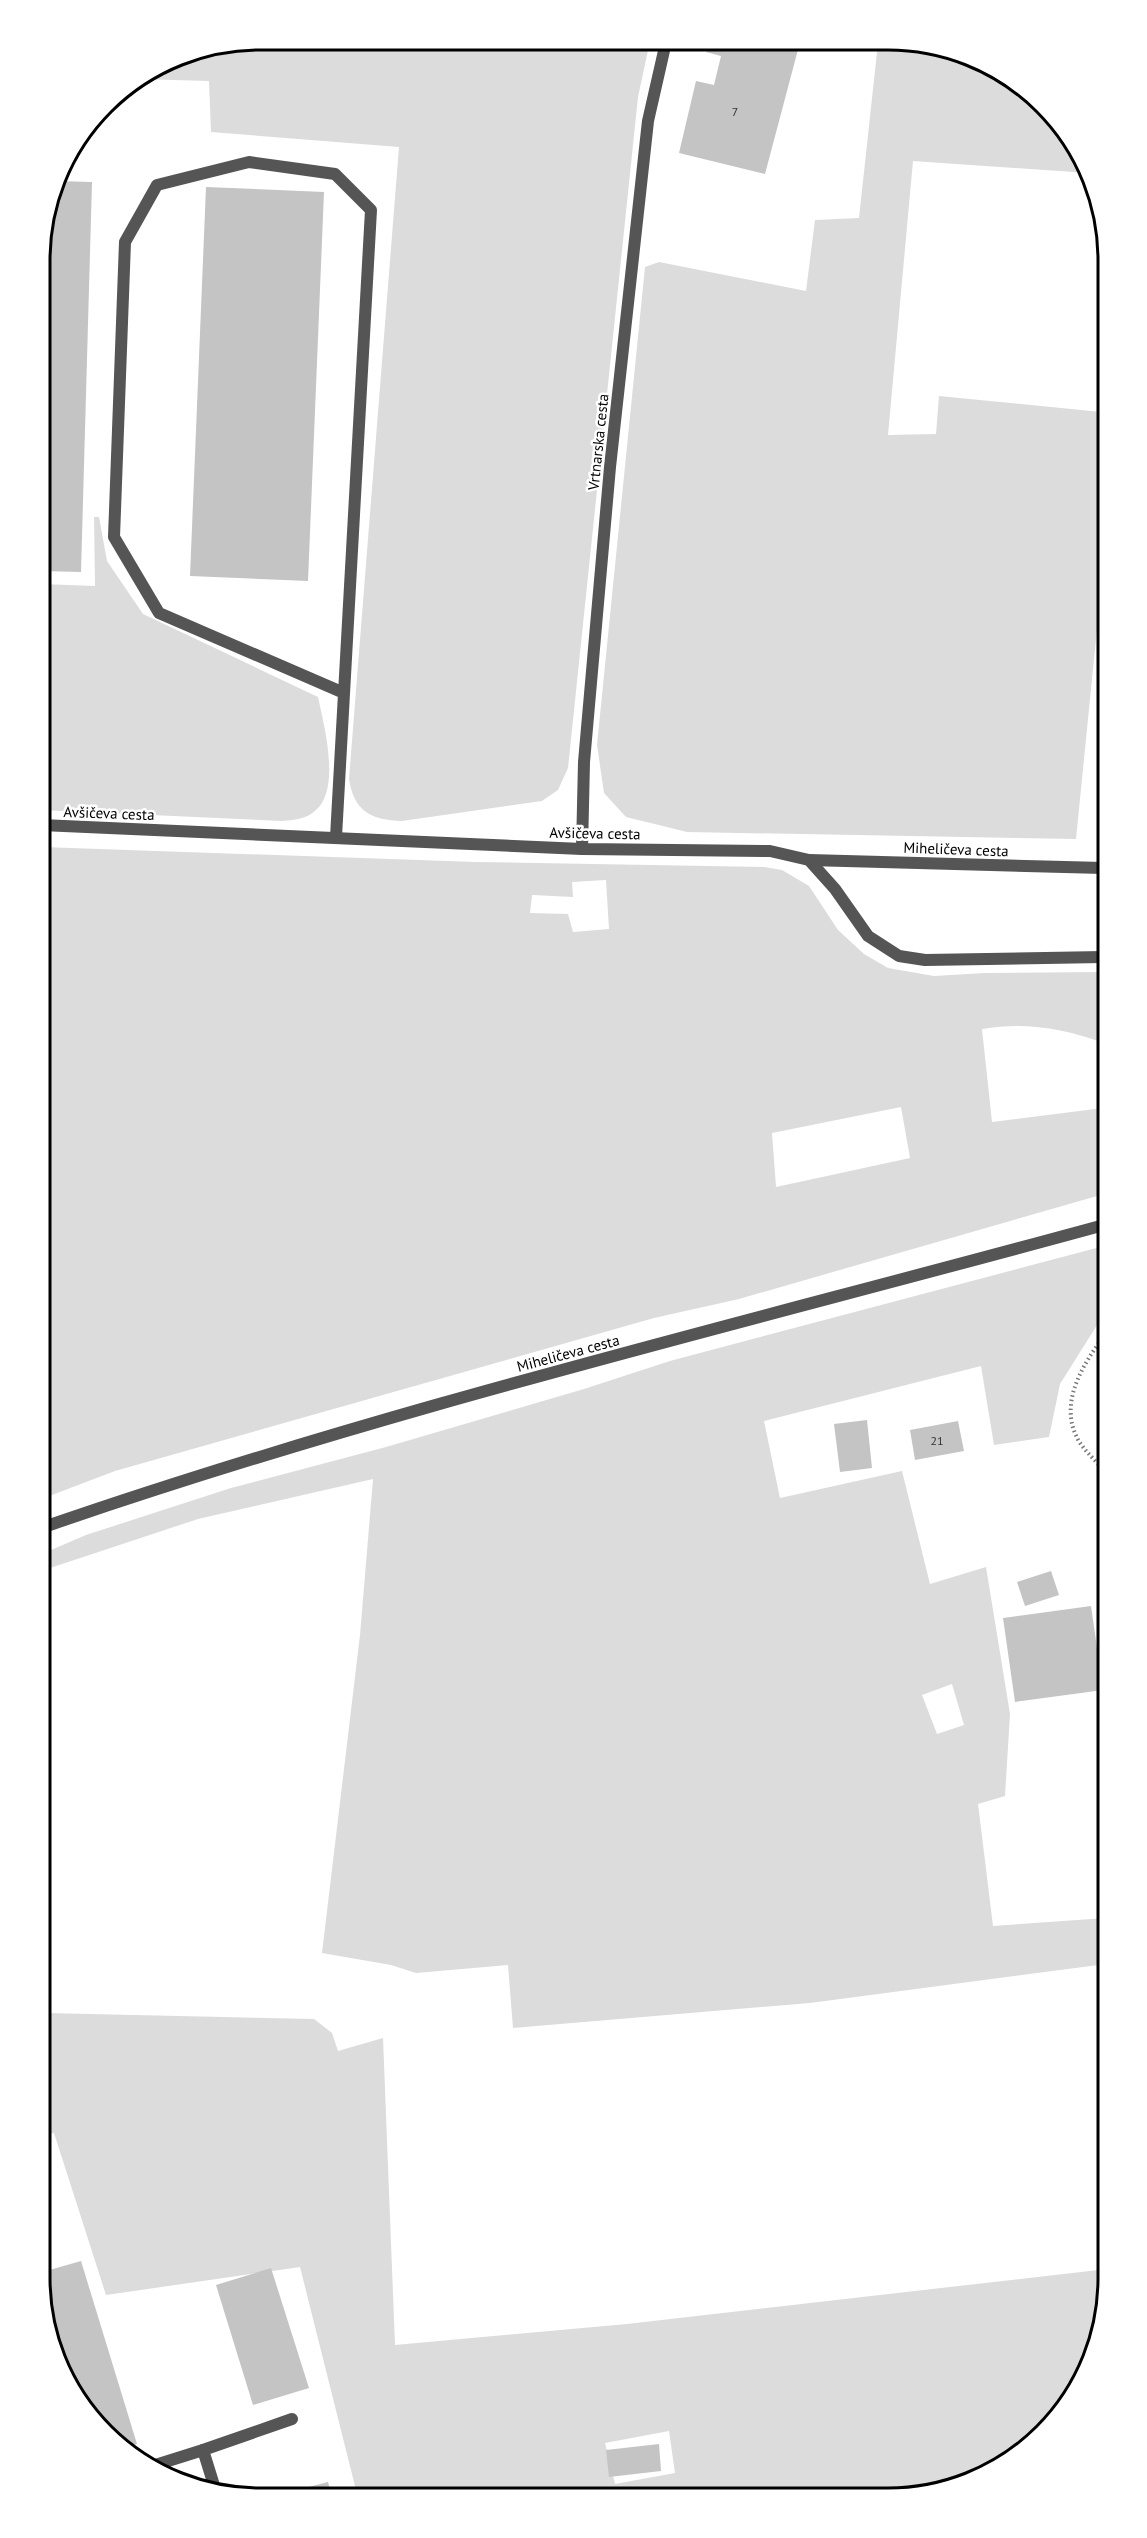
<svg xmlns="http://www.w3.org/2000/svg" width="1147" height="2538" font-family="'PT Sans',sans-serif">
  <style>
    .green { fill: #dcdcdc; fill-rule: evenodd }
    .building { fill: #c4c4c4 }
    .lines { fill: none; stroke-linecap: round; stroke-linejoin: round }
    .path { stroke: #777; stroke-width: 4; stroke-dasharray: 1.5 3; stroke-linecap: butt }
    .service { stroke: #555; stroke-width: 12 }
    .minor { stroke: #555; stroke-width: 12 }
    .tertiary { stroke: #555; stroke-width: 12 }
    .labels { text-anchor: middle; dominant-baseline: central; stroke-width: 5; stroke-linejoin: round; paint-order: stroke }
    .number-label { font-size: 12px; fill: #313131 }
    .street-label { font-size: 15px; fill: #000; stroke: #fff }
    .rim { fill: none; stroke: #000; stroke-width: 3 }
  </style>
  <rect width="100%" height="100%" fill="#fff"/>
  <!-- green -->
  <g class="green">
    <path d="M259,39L650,41L638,97L568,768L558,790L542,801L402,821C372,820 354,812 349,779L399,147L211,132L209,81L138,79C167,61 174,52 210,54V49Z"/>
    <path d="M878,43H931L986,62L1033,94L1078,149L1088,173L913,161L888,435L936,434L939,396L1101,412L1102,579L1076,839L687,832L626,817L604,793L597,745L645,267L659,262L806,291L815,220L859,218Z"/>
    <path d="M94,517H99L107,561L143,614L318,697C324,725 341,788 316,810C307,819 294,820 282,821L41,810V584L95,586Z"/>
    <path d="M42,847L476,862L764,867L782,870L809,886L838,930L864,954L888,968L934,976L985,973L1103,972V1043C1063,1028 1024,1022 982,1029L992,1122L1103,1108L1104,1194L739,1299L654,1318L115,1471L44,1498ZM606,880L609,929L573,932L568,914L530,913L532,895L573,897L572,882ZM901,1107L910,1158L776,1187L772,1133Z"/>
    <path d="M1104,1246V1314L1060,1384L1049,1437L994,1445L981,1366L764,1421L780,1498L902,1471L930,1584L986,1567L1010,1714L1005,1796L978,1804L993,1926L1106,1918V1964L810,2003L513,2028L508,1965L416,1973L391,1965L322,1953L360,1635L373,1479L198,1519L44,1570V1553L86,1535L231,1488L386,1447L584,1389L670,1361ZM952,1684L964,1725L937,1734L922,1695Z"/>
    <path d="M45,2013L314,2019L332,2033L338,2051L383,2038L395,2345L627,2324L1107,2269V2294L1091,2363L1062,2413L1010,2462L945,2491L357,2494L300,2267L106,2295L54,2133L46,2135ZM669,2431L675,2473L615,2484L605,2443Z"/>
  </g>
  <!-- building -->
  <g class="building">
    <path d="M708,42H800L765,174L679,153L696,81L714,85L721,56L706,52Z"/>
    <path d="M56,181L92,182L81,572L41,571L39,244Z"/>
    <path d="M206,187L324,192L308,581L190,576Z"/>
    <path d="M867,1420L872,1468L840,1472L834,1424Z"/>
    <path d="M958,1421L964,1451L915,1460L910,1430Z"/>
    <path d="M1051,1571L1059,1595L1025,1606L1017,1582Z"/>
    <path d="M1091,1606L1103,1690L1015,1702L1003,1618Z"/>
    <path d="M81,2261L137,2444L121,2449L114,2444L76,2401L47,2336L46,2271Z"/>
    <path d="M271,2268L309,2388L253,2405L216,2285Z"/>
    <path d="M659,2444L661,2471L609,2477L606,2450Z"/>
    <path d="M328,2482L331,2494L281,2495V2494Z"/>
  </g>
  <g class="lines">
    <!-- path -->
    <path class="path" d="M1104,1336C1081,1367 1057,1406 1080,1443C1087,1453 1097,1462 1105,1472"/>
    <!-- service -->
    <g class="service">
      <path d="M336,837L371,210L335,174L249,162L157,185L125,242L114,537L159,613L344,693"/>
      <path d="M149,2467L203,2450"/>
      <path d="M217,2495L203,2450L292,2419"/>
    </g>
    <!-- minor -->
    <g class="minor">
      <path d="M41,825L582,849L770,851L809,860L835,889L868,936L899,956L925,960L1103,957"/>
      <path d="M582,849L584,762L610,467L648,121L666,42"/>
      <path d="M809,860L1103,868"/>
    </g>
    <!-- tertiary -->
    <path class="tertiary" d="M44,1527C391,1407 749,1322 1104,1225"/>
  </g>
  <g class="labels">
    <!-- number labels -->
    <g class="number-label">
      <text x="735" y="111">7</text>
      <text x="937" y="1440">21</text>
    </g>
    <!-- street labels -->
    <g class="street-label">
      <text transform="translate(598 442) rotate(-84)">Vrtnarska cesta</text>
      <text transform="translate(109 813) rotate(2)">Avšičeva cesta</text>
      <text transform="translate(595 833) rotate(1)">Avšičeva cesta</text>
      <text transform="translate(956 849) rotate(2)">Miheličeva cesta</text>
      <text transform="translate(568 1353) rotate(-15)">Miheličeva cesta</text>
    </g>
  </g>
  <!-- crop -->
  <path d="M0 0H1147V2538H0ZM260 50H888A210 210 0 0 1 1098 260V2278A210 210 0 0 1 888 2488H260A210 210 0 0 1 50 2278V260A210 210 0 0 1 260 50Z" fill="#fff" fill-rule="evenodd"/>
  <path class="rim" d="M260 50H888A210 210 0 0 1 1098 260V2278A210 210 0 0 1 888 2488H260A210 210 0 0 1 50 2278V260A210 210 0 0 1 260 50Z"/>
</svg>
